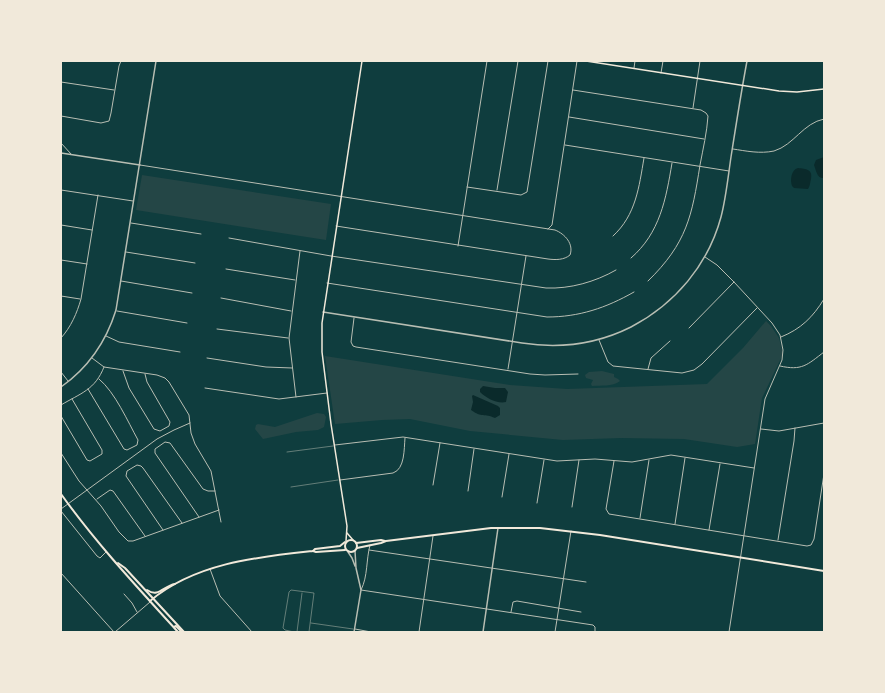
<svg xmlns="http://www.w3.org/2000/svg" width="885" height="693" font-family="Figtree,sans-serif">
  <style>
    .green { fill: #244646 }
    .water { fill: #0a2a2b }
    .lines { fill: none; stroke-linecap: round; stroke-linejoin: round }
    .service { stroke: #b8beb3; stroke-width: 0.5 }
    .minor { stroke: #b8beb3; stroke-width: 1 }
    .tertiary { stroke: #b8beb3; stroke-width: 1.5 }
    .secondary { stroke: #f1e9da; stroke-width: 1.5 }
    .primary { stroke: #f1e9da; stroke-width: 2 }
    .trunk { stroke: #f1e9da; stroke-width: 2 }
  </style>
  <rect width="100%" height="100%" fill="#0f3d3e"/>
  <!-- green -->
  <g class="green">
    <path d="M142,175L331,204L326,240L136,210Z"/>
    <path d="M766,321L771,326L779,338L783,354L762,398L755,444L737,447L684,439L621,438L563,440L470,431L410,419L382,420L335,424L325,356L510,385L567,389L707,384L743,348Z"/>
    <path d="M602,371L614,374V377L618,379L620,381C612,387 601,385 592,386L591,384L593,380L586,378L585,375L589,372Z"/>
    <path d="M317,413L324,414L326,417L324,427L318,430L296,432L263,439L255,429L256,425L258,424L275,427Z"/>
  </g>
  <!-- water -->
  <g class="water">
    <path d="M824,157V178C817,179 816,170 814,165L816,160Z"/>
    <path d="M798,168C806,169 813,169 811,179C810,183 810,186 808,189L794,188L792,186C790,180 791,170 798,168Z"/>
    <path d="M483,386L495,388H505L508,392L506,402C497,404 486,398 480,392V389Z"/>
    <path d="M473,395L498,406L500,408V415L495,418C484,413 482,418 471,410L473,402L472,396Z"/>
  </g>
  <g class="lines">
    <!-- service -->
    <g class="service">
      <path d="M287,452L333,446"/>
      <path d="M291,487L338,480"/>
      <path d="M311,623L353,629"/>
      <path d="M294,632L285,630L283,628L289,592L291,590L314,593L309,632"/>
      <path d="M297,632L302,593"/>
    </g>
    <!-- minor -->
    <g class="minor">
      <path d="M634,68L635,61"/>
      <path d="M661,73L663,61"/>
      <path d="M61,82L114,90"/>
      <path d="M573,90L701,110L706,113L708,116C707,132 703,149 700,165C692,216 687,243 648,281"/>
      <path d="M693,108L700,61"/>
      <path d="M61,116L101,123L109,121L111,113L119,66L121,61"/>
      <path d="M569,117L704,139"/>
      <path d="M61,143L71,154"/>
      <path d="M565,145L729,171"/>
      <path d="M733,149C746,151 760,154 774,151C794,145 803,123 824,119"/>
      <path d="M140,165L555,230C565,234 574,244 570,255C564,260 556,260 548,259L336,226"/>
      <path d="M467,187L521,195L527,192L548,61"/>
      <path d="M61,190L133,201"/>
      <path d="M497,190L518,61"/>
      <path d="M131,223L201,234"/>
      <path d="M61,225L92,230"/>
      <path d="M548,229L552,225L577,61"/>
      <path d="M613,236C636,215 639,187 644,158"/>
      <path d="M229,238L331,256L546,288C570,289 595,282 616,270"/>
      <path d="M458,246L487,61"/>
      <path d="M126,252L195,263"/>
      <path d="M705,257L717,265L734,282L772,323L780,335L783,350L782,360L765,399L729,632"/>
      <path d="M631,258C660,233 666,199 672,163"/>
      <path d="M61,260L87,264"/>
      <path d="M226,269L295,280"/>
      <path d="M121,281L192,293"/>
      <path d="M327,283L547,317C579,317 606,308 634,292"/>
      <path d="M61,296L80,299"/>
      <path d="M221,298L291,311"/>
      <path d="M117,311L187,323"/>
      <path d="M354,318L351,342L353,346L356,347L530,374L545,375L578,374"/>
      <path d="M689,328L734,282"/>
      <path d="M217,329L288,338"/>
      <path d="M106,336L119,342L180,352"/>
      <path d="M781,337C801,329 813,317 824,299"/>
      <path d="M61,338C71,327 77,313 81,299L98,195"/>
      <path d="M599,340L608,362L613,366L682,373L694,370L702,364L757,308"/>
      <path d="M92,358L104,367L157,375L165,378L169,382L189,415L191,433L195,444L211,471L221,522"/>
      <path d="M207,358L266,367L292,368"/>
      <path d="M780,366C802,371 807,365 824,352"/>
      <path d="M508,369L526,256"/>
      <path d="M648,369L651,358L670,341"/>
      <path d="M123,371L129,388L154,429L160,431L169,426L170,422L147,382L145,374"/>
      <path d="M61,372L68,381"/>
      <path d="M205,388L279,399L327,393"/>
      <path d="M88,389L124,449L127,450L137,445L138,440C128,422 115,392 99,379"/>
      <path d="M296,397L289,338L300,251"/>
      <path d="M61,405C81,393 95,390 104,367"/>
      <path d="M61,416L87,460L90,461L102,454V450L72,399"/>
      <path d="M761,429L779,431L824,423"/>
      <path d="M335,445L403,437L557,461L595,459L632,462L671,455L754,468"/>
      <path d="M61,453L79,481L101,506L119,532L128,541H133L219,510"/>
      <path d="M614,461L606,509L609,514L807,546L811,545L814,539L824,474"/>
      <path d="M340,480L393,473C405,469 404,449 405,438"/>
      <path d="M433,485L440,443"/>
      <path d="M468,491L474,449"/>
      <path d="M502,497L509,454"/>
      <path d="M97,499L110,490L113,491L145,536"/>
      <path d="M537,503L544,460"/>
      <path d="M572,507L579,460"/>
      <path d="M61,509L157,439L174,430L190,423"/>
      <path d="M61,511L97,556L100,558L106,552"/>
      <path d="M199,517L155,453V449L165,442L170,443L203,489L208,491H215"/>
      <path d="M640,518L649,460"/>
      <path d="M675,524L685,458"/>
      <path d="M163,530L126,476L127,471L137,465L141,466L143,468L182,523"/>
      <path d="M709,530L720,464"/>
      <path d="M778,540L794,441L795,428"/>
      <path d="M370,545C366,560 368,576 361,590L593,625L595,627V632"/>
      <path d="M369,550L586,582"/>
      <path d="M210,569L220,596L252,632"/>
      <path d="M61,573L114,632"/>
      <path d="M124,594L132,603L137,612"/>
      <path d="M511,612L513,602L517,601L581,612"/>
      <path d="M355,629L371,632"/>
      <path d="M115,632L150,602"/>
      <path d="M419,632L433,536"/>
      <path d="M555,632L571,531"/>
    </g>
    <!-- tertiary -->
    <g class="tertiary">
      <path d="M61,153L140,165"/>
      <path d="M323,312L522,343C560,349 597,344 631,327C675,304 708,265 721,217C726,198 728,177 731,157C736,125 741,93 747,61"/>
      <path d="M61,387C88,368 106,342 116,310L156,61"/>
      <path d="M348,552L352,558L355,566"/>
      <path d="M354,632L361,590L356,568L355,551"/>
      <path d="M483,632L498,528"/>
    </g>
    <!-- secondary -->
    <g class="secondary">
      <path d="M586,61L779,91L797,92L824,89"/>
      <path d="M347,533L353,540"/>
      <path d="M346,541L347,526L331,424L322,352V323L362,61"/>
    </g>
    <!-- primary -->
    <g class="primary">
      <circle cx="351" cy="546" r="6"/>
      <path d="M356,543L381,540L385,541"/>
      <path d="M357,548L381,543L386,541L491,528H540L600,535L824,571"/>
      <path d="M313,551L316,552L345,550"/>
      <path d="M150,601C195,563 257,557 313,551L315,549L340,546L345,542"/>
    </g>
    <!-- trunk -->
    <g class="trunk">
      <path d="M61,494C96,543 138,588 178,632"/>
      <path d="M118,563L125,568L184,632"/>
      <path d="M147,590C159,598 163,586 175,584"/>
      <path d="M174,627L176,626L182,632"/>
    </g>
  </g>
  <!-- border -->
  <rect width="885" height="693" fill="none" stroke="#f1e9da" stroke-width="124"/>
</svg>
